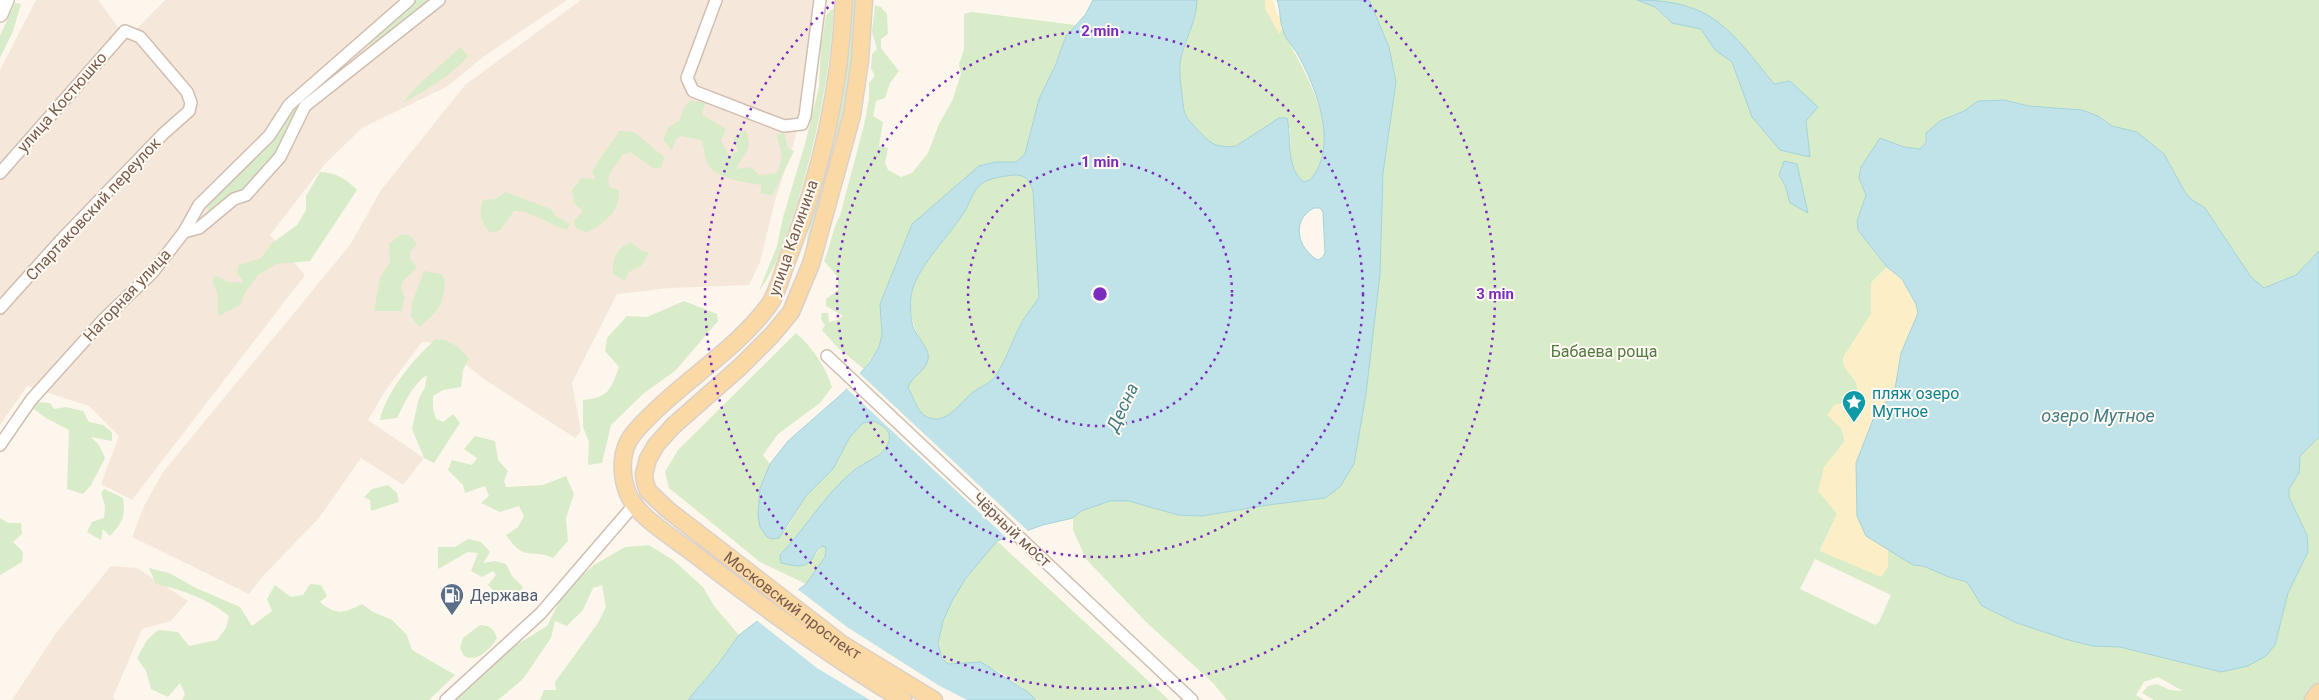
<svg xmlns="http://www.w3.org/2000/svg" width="2319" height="700" font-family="Roboto,sans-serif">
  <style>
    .residential { fill: #f5e8da }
    .green { fill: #d8ecc9; fill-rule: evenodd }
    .sand { fill: #fcefc7 }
    .water { fill: #bfe3e8; stroke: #a5d3da; fill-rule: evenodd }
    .pier { fill: #fdf6ec }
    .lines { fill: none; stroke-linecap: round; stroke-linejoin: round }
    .minor-casing { stroke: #d1beb0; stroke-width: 14 }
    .secondary-casing { stroke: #d6c0b0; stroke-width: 18 }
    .primary-casing { stroke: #dad1cd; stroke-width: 19 }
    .minor { stroke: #fff; stroke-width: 11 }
    .secondary { stroke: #fff; stroke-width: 15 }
    .primary { stroke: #fbd9a5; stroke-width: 16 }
    .ring { fill: none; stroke: #7b2cbf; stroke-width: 2.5; stroke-dasharray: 2.5 5 }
    .labels { text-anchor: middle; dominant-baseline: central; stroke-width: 4; stroke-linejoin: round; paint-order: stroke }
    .street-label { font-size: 16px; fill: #7a5c4d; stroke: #fffaf3 }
    .park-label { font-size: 16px; fill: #537a41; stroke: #fffaf3 }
    .culture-label { font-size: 16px; fill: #0d838f; stroke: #fffaf3; text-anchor: start }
    .service-label { font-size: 16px; fill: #4e5e75; stroke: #fffaf3; text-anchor: start }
    .water-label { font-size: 18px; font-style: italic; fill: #437c86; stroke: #fffaf3 }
    .centre { fill: #7b2cbf; stroke: #fffaf3; stroke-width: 2.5 }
    .ring-label { font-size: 15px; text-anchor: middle; font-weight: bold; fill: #7b2cbf; stroke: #fffaf3; stroke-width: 4; stroke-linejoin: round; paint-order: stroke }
  </style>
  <rect width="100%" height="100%" fill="#fdf6ec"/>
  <!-- residential -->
  <g class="residential">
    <path d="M36,0H98L127,39L165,0H567L483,57L448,86L362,128L325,164L270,235L305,275L132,500L101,484L119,436L89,406L27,386L0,425V70Z"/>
    <path d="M581,0H813L795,139L775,201L760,262L749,285L670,288L617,294L572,383L581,431L575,438L485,380L439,343L422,342L385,391L368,420L424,458L403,485L361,458L319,518L263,576L249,594L132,537L144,506L163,472L350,245L381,190L465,85Z"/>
    <path d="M111,566L137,568L188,601L171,621L142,629L113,697L116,700H12L56,633Z"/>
  </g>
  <!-- green -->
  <g class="green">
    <path d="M416,0H431L378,43L369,45L367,41Z"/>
    <path d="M851,0H857L855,40L845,114L807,246V238L843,98Z"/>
    <path d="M1197,0H1265V8L1279,33L1282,29C1303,70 1348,138 1310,180L1304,182C1288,169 1291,146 1290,128L1279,118L1236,146C1214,149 1209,142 1196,128C1183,114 1184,114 1182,94C1181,84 1179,74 1180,63C1183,41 1197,23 1197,0Z"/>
    <path d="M1369,0H2319V251L2296,275L2264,288L2251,277L2205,208L2191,199L2185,192L2164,154L2137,132L2112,126L2098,116L2082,110L2029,106L2004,100L1978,101L1964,111L1940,121L1920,149L1904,147L1859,178L1866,195L1857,221L1858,230L1887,267L1871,283V314L1843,358C1843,378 1865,374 1854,402L1834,405L1845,441L1824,467L1837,514L1820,550L1880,576L1888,567V548L1913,565L1923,566L1949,577L1967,582L1982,606L2017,623L2065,639L2092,646L2120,647L2221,672L2248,665L2266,656L2275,645L2288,593L2308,552L2307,535L2289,497V489L2299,473L2300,456L2319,437V700H2154L2142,693L2148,686L2157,684L2170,690L2183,691L2158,677L2144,682L2136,695L2144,700H1227L1213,683L1146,622L1086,559L1073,530V518L1081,511L1110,501H1129L1178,515L1202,516L1268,505L1325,498L1354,464L1366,394L1380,274L1383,173L1396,82ZM1815,559L1891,595L1879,622L1875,625L1800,589Z"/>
    <path d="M15,3L21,4L13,31L0,58V36Z"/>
    <path d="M875,5L881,7L887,14L888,34L881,39V48L899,71L890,83L885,98L876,101L873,116L883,122L879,146L888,148L885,163L888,170L901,177L912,173L928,153L939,124L952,101L961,74L959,64L964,49V14L972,12L1075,25L1066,36L1033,121L1025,154L1016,162H995L912,224L880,304L882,335L879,347L864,369L838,348L822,330L825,325L821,319L822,313H828L829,322L838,320L843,316L826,306V299L838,290V277L824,261C830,248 833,226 840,216L864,125L869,99V83L875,76L871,68L872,54L877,49L872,32Z"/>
    <path d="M834,8C830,75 816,143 796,207C786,237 778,265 759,291L777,246L783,217L805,144L819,87L821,47L826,15Z"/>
    <path d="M460,47L468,56C451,76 426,90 403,103C419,81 441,66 460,47Z"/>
    <path d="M339,71L320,90L300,104L278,149L245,189L221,202L208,212V204C221,190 237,179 249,164C278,131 297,90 339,71Z"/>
    <path d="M691,100L705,103L702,115L726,129L721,141L729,156L738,151L733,137L745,130C755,149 743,153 736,169L751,167L759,175L777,173L782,158L777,135L784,132L788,148L794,151L772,196L761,193V185C745,182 714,179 707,163C704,155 705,148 701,140L681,136L676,139L672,150L663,140L668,128L680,120L684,107Z"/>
    <path d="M619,131L634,132L664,157L661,168H653L631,152L622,155C617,167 604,174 610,187L619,190C621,211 604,223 587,233L576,228L574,221L583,211L574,203L572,190L581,178L596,179L592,173C599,156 611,146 619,131Z"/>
    <path d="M320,172C337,173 345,178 357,190L310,261L276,264L259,274L246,291L239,306L218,316V295L213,283L214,275L231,283L235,282L244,283L237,272L239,265L261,258L271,244L297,225L306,210V196Z"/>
    <path d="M1013,175C1026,175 1029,179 1033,191L1039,297C1034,306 1027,313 1022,322C1013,338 1007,358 997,374C990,384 982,386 973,392C961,401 946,428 925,416C918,412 912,395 908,387L911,378L921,372L927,350C915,333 907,314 912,292C917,269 951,233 965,211C969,204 974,191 980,185C989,177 1002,177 1013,175Z"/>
    <path d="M506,192L551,209L556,216L570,224L567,230C551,225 529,210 514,211L500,230L490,233C481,221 478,215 483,200L495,199Z"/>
    <path d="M402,234L411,236L417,244L410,251V259L417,267C407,280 395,280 405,298L401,311H374L380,278L390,262L389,244Z"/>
    <path d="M631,242L640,250L649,253L641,266L629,272L625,281L613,274C612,258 616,249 631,242Z"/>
    <path d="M424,271L441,274L445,280C443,308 439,309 420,327L411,317L412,303Z"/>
    <path d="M684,301L717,314L718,321L675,371L644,393L611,425L602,463L588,465L589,442L583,427V400C609,397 610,391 619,367L605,351L607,338L627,316L647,317Z"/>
    <path d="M796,333C813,348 825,366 832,387L820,403L778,434L763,455L770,464L760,488L758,515L787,528L806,496L833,469L850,437L863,423L874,421C884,426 892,431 888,444C884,458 862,462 852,471C825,496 806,528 780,555L781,563L810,562L822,546L826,547L825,557L806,584L760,562L669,488L665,472L678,450Z"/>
    <path d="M436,339C451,339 459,348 469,358L463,370L461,387L443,390L433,396V409L436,419L443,422L453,414L460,423L434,463L424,458L412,429L419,398L425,387L427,375C412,385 405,402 397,418L380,420C386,392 414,358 436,339Z"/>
    <path d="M37,402L50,403L54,409L66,407L83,411L89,422L103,425L112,432V441L91,437L99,445L105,458L91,485L83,494L67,489L69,430L46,418L31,407Z"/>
    <path d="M475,436L495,441L498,460L508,471L504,481L506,487L543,485L566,476L574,494L566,518L568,541L553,558C530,548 525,563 506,535L518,527L524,516L519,506L500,512L481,503L489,496L485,486L465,493L463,485L448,470L452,460L472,465L477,458L464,449Z"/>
    <path d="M388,485L397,493L399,502L371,511L370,500L364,497L372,489Z"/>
    <path d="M104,489L123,498C126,517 122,522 110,536L103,529L101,540L87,532L92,522L104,518L105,506L101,493Z"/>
    <path d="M0,518L8,523H21L22,534L13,542L23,552L22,562L0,575Z"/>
    <path d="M468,539L481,542L490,552L483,563L495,561L506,564L512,576L523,587L517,597L501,598L488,585L496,575L493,571L482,577L471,571L478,553L468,552L438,569V547H455Z"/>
    <path d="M997,541L1169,700H1036C1021,684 990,662 967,663C961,663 954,664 948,664C917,630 975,567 997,541Z"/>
    <path d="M649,545L673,560L703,587L714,606L739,635L719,663L688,700H540L544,690H556L555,682L598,623L606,607L602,585L593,588L583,610L567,626L555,621L551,638L523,679L498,700H455L516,645L547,626L560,600L575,582L594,565L625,547Z"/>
    <path d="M149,568L169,573L196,588L240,607L252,626L272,611L267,599L275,585L291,597L303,595L310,584L321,585L327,596L320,602C337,616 344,613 362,604L373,612L392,620L407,635L412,650L455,675L429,700H182L185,694L180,683L168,697L151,689L146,671L137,658L147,640L158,630L178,632L189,646L217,640L226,628L229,616C208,599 183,590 156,584Z"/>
    <path d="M480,625C490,625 493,628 497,638C490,649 478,663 464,656L460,648L463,638Z"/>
  </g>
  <!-- sand -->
  <g class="sand">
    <path d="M1265,0H1273L1277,14L1282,19V29L1279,34L1265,8Z"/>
    <path d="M1887,267L1902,279L1916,304L1918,313L1901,353L1895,389L1891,396L1874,417L1856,463V490L1866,536L1888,548V567L1881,577L1820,551L1837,514L1818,491L1824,467L1845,441L1842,429L1827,415L1834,405L1854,402C1865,374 1843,378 1843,358L1871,314V283Z"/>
  </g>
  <!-- water -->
  <g class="water">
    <path d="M1093,0H1197C1197,23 1183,41 1180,63C1179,74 1181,84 1182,94C1184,113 1183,114 1196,128C1209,142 1215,149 1236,146L1279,118H1287C1292,138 1285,168 1304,182L1310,180C1340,147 1316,87 1297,53C1292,45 1285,39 1283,30C1279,20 1281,10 1277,0H1369L1389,47L1396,82L1383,173L1380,274L1366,394L1354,464L1340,487L1325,498L1268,505L1202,516L1178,515L1129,501H1110L1081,511L1073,518L1043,525L997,541L966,578L952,601L943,621L938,643L942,658L948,664L981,662L1028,692L1036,700H688L719,663L739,635L806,584L825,557L826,547L822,546C817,549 815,554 812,559C804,570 792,565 781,563L780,555C806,528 825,494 854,470C864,462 883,457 888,444C893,432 884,426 874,421L863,423L850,437L833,469L806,496L779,538L772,539L767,537L760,527L758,515L760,488L770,464L788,441L844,392L870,362L879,347L882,335L880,304L912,224L979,166L995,162H1016L1025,154L1039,99L1055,66L1066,36L1085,15ZM1013,175C1026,175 1029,179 1033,191L1039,297C1034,306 1027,313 1022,322C1013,338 1007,358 997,374C990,384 982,386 973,392C961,401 946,428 925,416C918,412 912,395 908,387C912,376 925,372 928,360C931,347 913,335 912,322C910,314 910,299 912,291C919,265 950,235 965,211C969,204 974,190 980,185C990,177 1002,177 1013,175ZM1314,208H1320L1323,212L1325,253L1322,258L1318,260C1297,249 1291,219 1314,208Z"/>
    <path d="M1637,0C1713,0 1730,30 1774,84L1790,81L1818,107L1806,121L1810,157L1780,150L1752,117L1732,62L1715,50L1701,29L1672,23L1655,7Z"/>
    <path d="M2004,100L2029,106L2082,110L2098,116L2112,126L2137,132L2164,154L2185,192L2191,199L2205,208L2251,277L2264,288L2296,275L2319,251V437L2300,456L2299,473L2289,489V497L2307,535L2308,552L2288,593L2275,645L2266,656L2248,666L2221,672L2120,647L2092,646L2065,639L2017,623L1982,606L1967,582L1949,577L1923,566L1913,565L1866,536L1857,516L1856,463L1874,417L1891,396L1895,389L1901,353L1918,313L1916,304L1902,279L1887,267L1858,230L1857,221L1866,195L1859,178L1861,167L1880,138L1904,147L1920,149L1926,142V133L1940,121L1964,111L1978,101Z"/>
    <path d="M1784,161L1797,164L1808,213L1790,203L1785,185L1779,175Z"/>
  </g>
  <!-- pier -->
  <g class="pier">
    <path d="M858,372L1029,532L1008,539L845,387Z"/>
    <path d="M796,588L847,627L938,685L967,700H870L817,668L755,619Z"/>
  </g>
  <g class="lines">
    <!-- minor casing -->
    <g class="minor-casing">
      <g id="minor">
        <path d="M716,0L687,78L693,91L784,126L802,124L805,116L820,0"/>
        <path d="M0,173L125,31L140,37L187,92L191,103L189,111L163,134L62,239L0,308"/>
        <path d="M184,232L199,205L269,136L289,105L409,0"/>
        <path d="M827,356L1192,700"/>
        <path d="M0,445L31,400L104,319L152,273L184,232L199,228L234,199L246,195L280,157L305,106L439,0"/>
        <path d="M446,700L541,613L634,505"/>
      </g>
    </g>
    <!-- secondary casing -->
    <g class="secondary-casing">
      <path id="secondary" d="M0,14L6,0"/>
    </g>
    <!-- primary casing -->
    <g class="primary-casing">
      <g id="primary">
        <path d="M844,0C840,89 821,175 788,258C782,273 778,292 769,305C738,347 692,375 655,411C646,420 634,430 628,442C619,460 622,487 633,503C645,521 679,542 697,556C764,608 831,657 903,700"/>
        <path id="s1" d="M864,0L860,60L852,115L811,264L791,312L772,335L740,367L673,426L656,445L648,459L644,474L645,482L648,491L668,510L842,644L934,700"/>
        <path d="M2313,700L2319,692"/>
      </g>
    </g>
    <!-- minor -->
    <use href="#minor" class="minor"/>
    <!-- secondary -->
    <use href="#secondary" class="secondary"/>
    <!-- primary -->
    <use href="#primary" class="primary"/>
  </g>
  <!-- distance rings -->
  <g class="ring">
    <circle cx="1100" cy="294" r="132"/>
    <circle cx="1100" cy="294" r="263"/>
    <path d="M1364 0A395 395 0 1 1 836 0"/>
  </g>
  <!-- icons -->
  <defs>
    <g id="sight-pin" transform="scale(1.25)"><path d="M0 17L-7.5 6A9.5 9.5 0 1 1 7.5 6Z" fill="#0f9aa8" stroke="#fffaf3"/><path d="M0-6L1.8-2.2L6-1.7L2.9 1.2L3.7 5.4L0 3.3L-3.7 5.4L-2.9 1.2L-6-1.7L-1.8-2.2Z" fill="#fff"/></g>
    <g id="fuel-pin" transform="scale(1.25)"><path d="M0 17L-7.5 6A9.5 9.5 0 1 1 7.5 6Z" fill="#5c6f8a" stroke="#fffaf3"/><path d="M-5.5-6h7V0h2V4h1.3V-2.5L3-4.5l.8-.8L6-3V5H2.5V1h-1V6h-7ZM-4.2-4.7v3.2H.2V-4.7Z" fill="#fff"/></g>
  </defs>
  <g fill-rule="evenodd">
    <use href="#sight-pin" x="1854" y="402"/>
    <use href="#fuel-pin" x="452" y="595"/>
  </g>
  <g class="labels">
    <!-- street labels -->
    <g class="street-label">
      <text transform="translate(62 102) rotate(-49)">улица Костюшко</text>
      <text transform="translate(93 209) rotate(-47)">Спартаковский переулок</text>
      <text transform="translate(793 238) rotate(-71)">улица Калинина</text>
      <text transform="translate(127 295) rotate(-47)">Нагорная улица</text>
      <text transform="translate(1012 530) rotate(43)">Чёрный мост</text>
      <text stroke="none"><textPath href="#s1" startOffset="746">Московский проспект</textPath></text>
    </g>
    <!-- park labels -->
    <g class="park-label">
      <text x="1604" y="351">Бабаева роща</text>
    </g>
    <!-- culture labels -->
    <g class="culture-label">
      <text x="1872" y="393">пляж озеро<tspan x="1872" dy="18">Мутное</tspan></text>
    </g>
    <!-- service labels -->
    <g class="service-label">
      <text x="470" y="595">Держава</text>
    </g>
    <!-- water labels -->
    <g class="water-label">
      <text transform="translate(1122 407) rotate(-65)">Десна</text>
      <text x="2098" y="415">озеро Мутное</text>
    </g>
  </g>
  <circle cx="1100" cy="294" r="8" class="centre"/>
  <g class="ring-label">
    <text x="1100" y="36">2 min</text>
    <text x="1100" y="167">1 min</text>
    <text x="1495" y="299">3 min</text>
  </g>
</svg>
